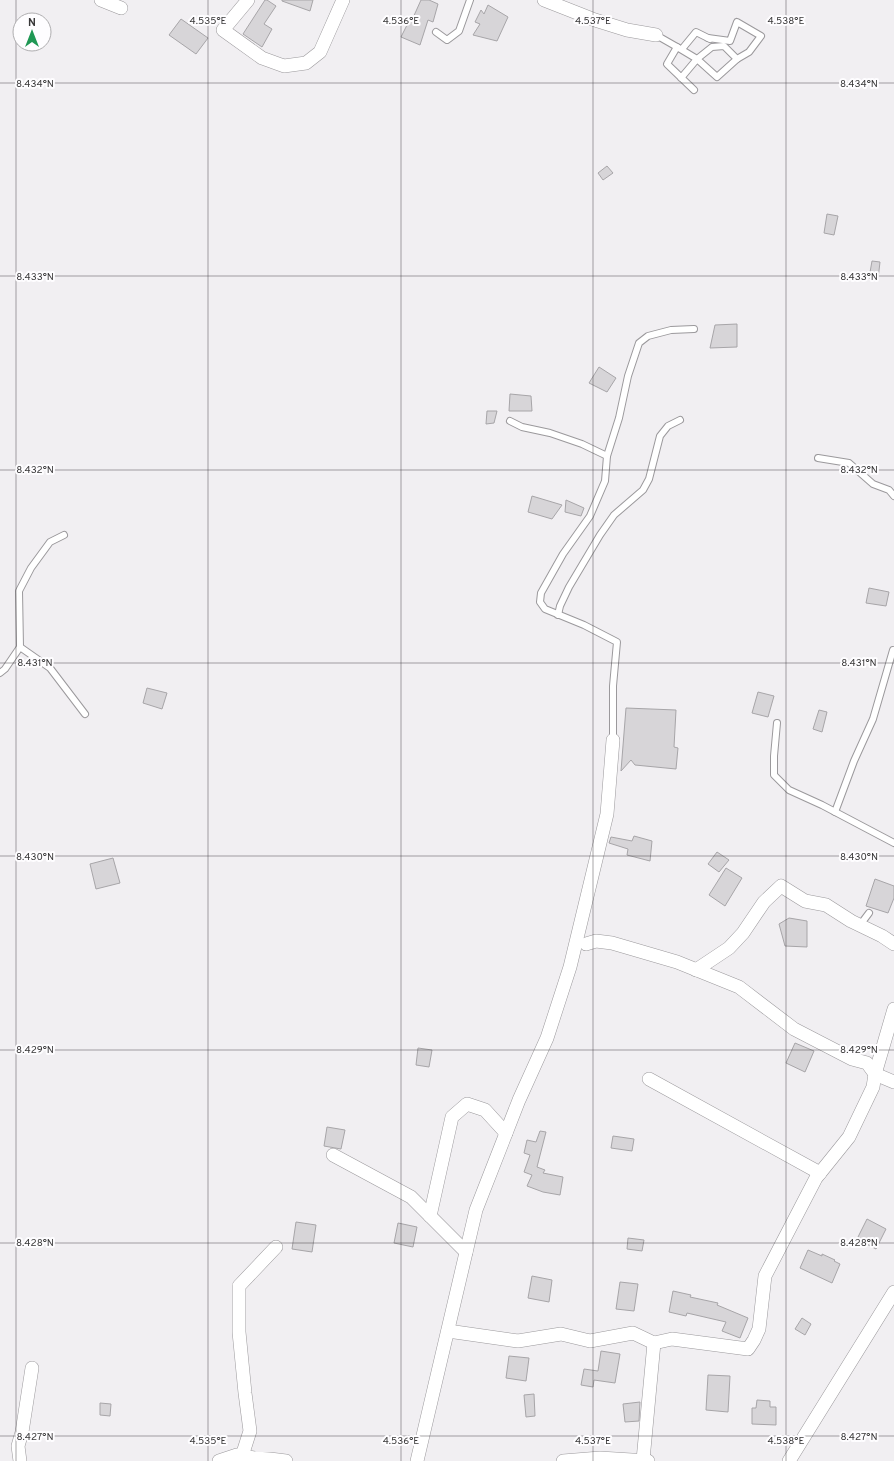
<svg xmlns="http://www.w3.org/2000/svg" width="894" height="1461" font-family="Overpass,sans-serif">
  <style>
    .building { fill: #d7d5d8; stroke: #a7a5a8 }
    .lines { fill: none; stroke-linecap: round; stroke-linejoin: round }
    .lane-casing { stroke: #9b999c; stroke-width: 8 }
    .street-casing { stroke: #9b999c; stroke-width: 14 }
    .lane { stroke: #fff; stroke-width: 6 }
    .street { stroke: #fff; stroke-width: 13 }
    .ticks { fill: none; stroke: #393839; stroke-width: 1; stroke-opacity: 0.45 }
    .ticks-label { font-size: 10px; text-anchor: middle; fill: #393839; stroke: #fefdff; stroke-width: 4; stroke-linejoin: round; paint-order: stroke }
  </style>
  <rect width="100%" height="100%" fill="#f1eff2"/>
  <!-- building -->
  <g class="building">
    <path d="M265,0H267L276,6L264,24L272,29L262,47L243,34Z"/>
    <path d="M282,0H313L310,11L282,1Z"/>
    <path d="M421,0H429L438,4L433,22L428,20L420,45L401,37L410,19L412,20Z"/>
    <path d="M488,5L508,17L497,41L473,35L480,24L475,22L481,10L484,14Z"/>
    <path d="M181,19L208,38L196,54L169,35Z"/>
    <path d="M607,166L613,173L603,180L598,173Z"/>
    <path d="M827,214L838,216L834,235L824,233Z"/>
    <path d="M872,261L880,262L878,279L869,278Z"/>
    <path d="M737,324V347L710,348L715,325Z"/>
    <path d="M599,367L616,378L607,392L589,383Z"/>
    <path d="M510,394L531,396L532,411H509Z"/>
    <path d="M487,411H497L494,423L486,424Z"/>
    <path d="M532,496L562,505L552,519L528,512Z"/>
    <path d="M566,500L584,508L581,516L565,512Z"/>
    <path d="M869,588L889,592L886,606L866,603Z"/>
    <path d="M147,688L167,693L162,709L143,703Z"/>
    <path d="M758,692L774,696L768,717L752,713Z"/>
    <path d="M626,708L676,710L674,747L678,748L676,769L635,765L631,760L621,771Z"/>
    <path d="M819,710L827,712L822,732L813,729Z"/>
    <path d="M634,836L652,841L650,861L627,855L628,849L609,843L611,837L632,841Z"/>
    <path d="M717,852L729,860L719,872L708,864Z"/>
    <path d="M113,858L120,883L96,889L90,864Z"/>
    <path d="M726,868L742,878L725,906L709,895Z"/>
    <path d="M875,879L894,886V898L888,913L866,906Z"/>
    <path d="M789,918L807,921V947L785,946L779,924Z"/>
    <path d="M795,1043L814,1051L805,1072L786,1063Z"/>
    <path d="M418,1048L432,1050L429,1067L416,1065Z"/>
    <path d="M327,1127L345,1130L341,1149L324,1146Z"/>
    <path d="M540,1131L546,1132L537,1167L545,1170L543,1173L563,1177L560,1195L543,1192L527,1186L532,1175L524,1172L530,1155L524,1153L527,1140L536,1142Z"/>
    <path d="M613,1136L634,1139L632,1151L611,1148Z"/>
    <path d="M867,1219L886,1229L876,1249L857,1239Z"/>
    <path d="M296,1222L316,1225L312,1252L292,1249Z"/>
    <path d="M398,1223L417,1227L413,1247L394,1243Z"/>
    <path d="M628,1238L644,1240L642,1251L627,1249Z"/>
    <path d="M808,1250L822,1256V1254L835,1260L834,1261L840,1264L832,1283L800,1268Z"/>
    <path d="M532,1276L552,1280L549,1302L528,1298Z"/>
    <path d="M620,1282L638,1284L634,1311L616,1309Z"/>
    <path d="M673,1291L691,1295L690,1297L718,1303L717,1305L748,1318L740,1338L722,1331L726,1322L687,1313L686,1316L669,1312Z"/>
    <path d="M802,1318L811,1324L805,1335L795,1329Z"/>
    <path d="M601,1351L620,1354L615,1383L594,1380L593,1387L581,1385L584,1369L598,1371Z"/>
    <path d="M509,1356L529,1358L526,1381L506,1378Z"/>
    <path d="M708,1375L730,1376L728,1412L706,1410Z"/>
    <path d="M534,1394L535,1416L526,1417L524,1395Z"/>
    <path d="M757,1400L770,1401V1407H776V1425L752,1424V1408H756Z"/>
    <path d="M640,1402L639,1421L625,1422L623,1404Z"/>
    <path d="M100,1403L111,1404L110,1416L100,1415Z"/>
  </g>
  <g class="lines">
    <!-- lane casing -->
    <g class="lane-casing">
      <g id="lane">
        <path d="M436,32L447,40L459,31L470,0"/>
        <path d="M656,35L677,47"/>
        <path d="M708,38L730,41L737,22L761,36L749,52L737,59"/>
        <path d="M724,46L737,59L717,77L697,59L712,47Z"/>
        <path d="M682,49L696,32L710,39"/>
        <path d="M681,78L697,59L677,47L667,64L694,90"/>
        <path d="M510,421L522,427L550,433L582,444L607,456"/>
        <path d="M818,458L849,463L873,484L889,490L894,496"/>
        <path d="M558,615L560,606L569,587L600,535L614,515L643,490L649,479L660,436L668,426L680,420"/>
        <path d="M20,647L19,591L31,568L50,542L64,535"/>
        <path d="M0,673L5,669L20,647L50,668L85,714"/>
        <path d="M777,723L774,756V775L789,790L822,805L894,843"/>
        <path d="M613,740V686L617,642L584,625L545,609L540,602L541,593L563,554L590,516L605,481L607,456L619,418L628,376L639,343L648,336L671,330L694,329"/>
        <path d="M835,812L854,761L873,719L893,650"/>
        <path d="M860,925L869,913"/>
      </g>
    </g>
    <!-- street casing -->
    <g class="street-casing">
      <g id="street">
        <path d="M101,0L121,8"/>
        <path d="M248,0L223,30L262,58L284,66L306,63L320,52L343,0"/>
        <path d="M544,0L595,20L627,30L656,35"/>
        <path d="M586,944L596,941L612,943L677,962L739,987L794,1029L852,1059L867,1063L875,1074L894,1082"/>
        <path d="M696,970L729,948L743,933L764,902L781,886L805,901L826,905L851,921L882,936L894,944"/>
        <path d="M649,1079L820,1173"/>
        <path d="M333,1155L411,1197L466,1252"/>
        <path d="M430,1216L452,1117L467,1104L485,1110L506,1133"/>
        <path d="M448,1331L518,1341L561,1334L590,1341L633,1333L654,1343L672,1339L748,1349L754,1340L759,1329L765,1276L816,1178L849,1137L873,1087L875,1074L894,1009"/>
        <path d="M242,1456L250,1431L245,1393L239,1332V1286L276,1247"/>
        <path d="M643,1460L654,1343"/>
        <path d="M20,1461L18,1446L22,1432L32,1368"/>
        <path d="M219,1461L237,1455L254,1458L270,1459L286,1461"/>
        <path d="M417,1461L476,1210L519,1100L547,1038L570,967L607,814L613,740"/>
        <path d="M563,1461L600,1458L648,1461"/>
        <path d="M789,1461L894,1292"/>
      </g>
    </g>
    <!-- lane -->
    <use href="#lane" class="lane"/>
    <!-- street -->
    <use href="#street" class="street"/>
  </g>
  <!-- ticks -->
  <path class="ticks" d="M16,0V1461M208,0V1461M401,0V1461M593,0V1461M786,0V1461M0,83H894M0,276H894M0,470H894M0,663H894M0,856H894M0,1050H894M0,1243H894M0,1436H894"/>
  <g class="ticks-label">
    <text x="208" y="24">4.535°E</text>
    <text x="401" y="24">4.536°E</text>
    <text x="593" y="24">4.537°E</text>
    <text x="786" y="24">4.538°E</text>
    <text x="35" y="87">8.434°N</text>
    <text x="859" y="87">8.434°N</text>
    <text x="35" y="280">8.433°N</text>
    <text x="859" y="280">8.433°N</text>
    <text x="35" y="473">8.432°N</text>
    <text x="859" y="473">8.432°N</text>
    <text x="35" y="666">8.431°N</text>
    <text x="859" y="666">8.431°N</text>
    <text x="35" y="860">8.430°N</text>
    <text x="859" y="860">8.430°N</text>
    <text x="35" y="1053">8.429°N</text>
    <text x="859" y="1053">8.429°N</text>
    <text x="35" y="1246">8.428°N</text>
    <text x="859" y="1246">8.428°N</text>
    <text x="35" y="1440">8.427°N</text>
    <text x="859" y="1440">8.427°N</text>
    <text x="208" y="1444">4.535°E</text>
    <text x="401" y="1444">4.536°E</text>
    <text x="593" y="1444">4.537°E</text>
    <text x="786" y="1444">4.538°E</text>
  </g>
  <!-- north arrow -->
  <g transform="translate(32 32)"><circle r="19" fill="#fefdff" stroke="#afaeb0"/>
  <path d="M0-3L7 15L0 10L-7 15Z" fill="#1f9754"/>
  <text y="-6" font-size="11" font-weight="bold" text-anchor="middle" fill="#393839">N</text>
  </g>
</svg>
